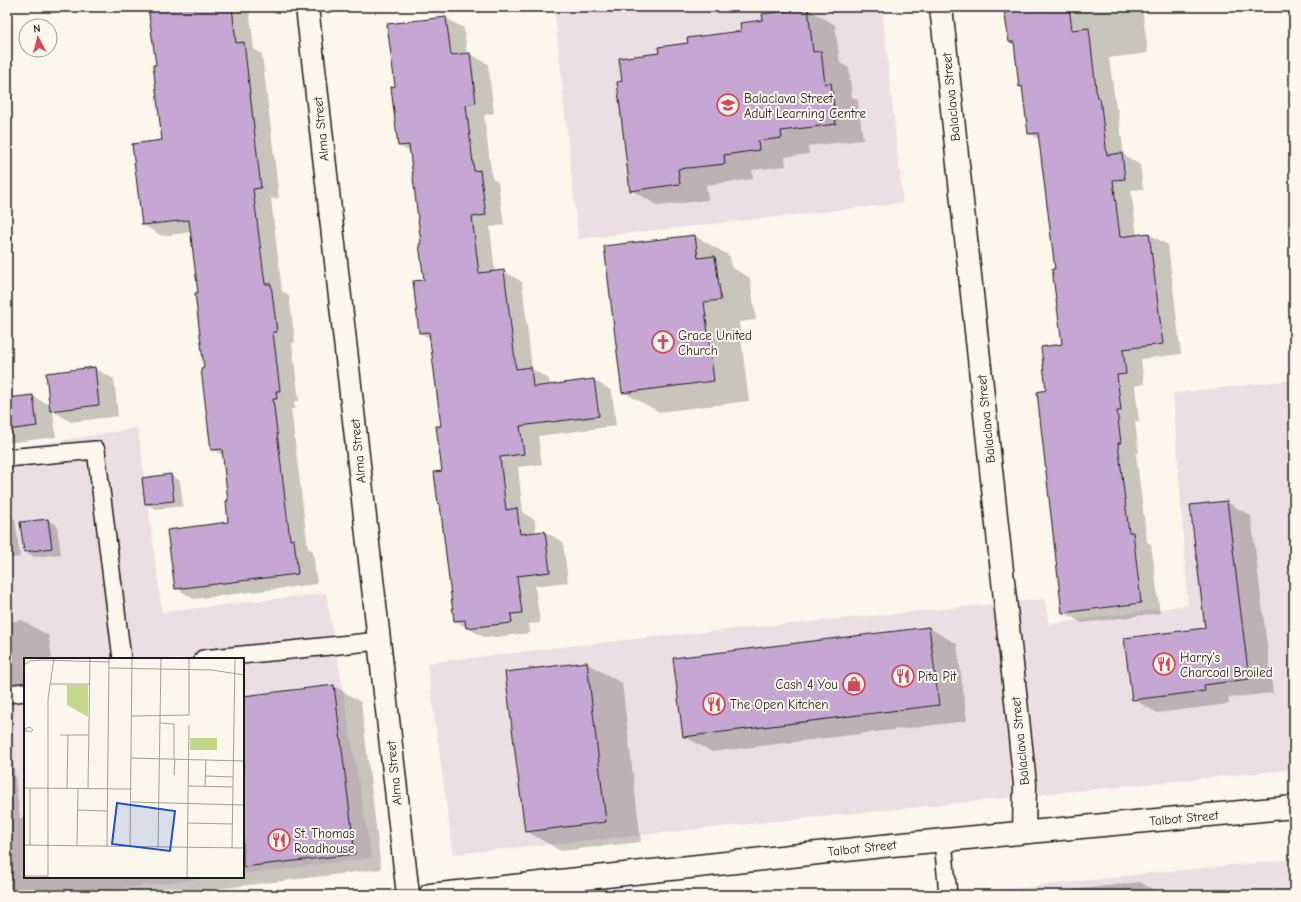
<svg xmlns="http://www.w3.org/2000/svg" width="1301" height="902" font-family="'Comic Neue',sans-serif">
  <style>
    .built { fill: #ebdfe4 }
    .shadow { fill: #0003 }
    .building { fill: #c6a7d3; stroke: #1c1c1c }
    .lines { fill: none; stroke-linecap: round; stroke-linejoin: round }
    .service-casing { stroke: #1c1c1c; stroke-width: 20 }
    .minor-casing { stroke: #1c1c1c; stroke-width: 25 }
    .tertiary-casing { stroke: #1c1c1c; stroke-width: 25 }
    .secondary-casing { stroke: #1c1c1c; stroke-width: 25 }
    .service { stroke: #fbf7ec; stroke-width: 17 }
    .minor { stroke: #fbf7ec; stroke-width: 22 }
    .tertiary { stroke: #fbf7ec; stroke-width: 22 }
    .secondary { stroke: #fbf7ec; stroke-width: 22 }
    .labels { text-anchor: middle; dominant-baseline: central; stroke-width: 4; stroke-linejoin: round; paint-order: stroke }
    .street-label { font-size: 13px; fill: #1c1c1c; stroke: #fbf7ec }
    .poi-label { font-size: 13px; fill: #1c1c1c; stroke: #fbf7ec; text-anchor: start }
    .inset-road { fill: none; stroke: #a29f99; stroke-width: 1 }
    .view { fill: #1d4ed8; fill-opacity: 0.15; stroke: #1d4ed8; stroke-width: 2 }
    .inset-edge { fill: none; stroke: #1c1c1c; stroke-width: 2 }
  </style>
  <rect width="100%" height="100%" fill="#fbf7ec"/>
  <filter id="ink" filterUnits="userSpaceOnUse"><feTurbulence type="fractalNoise" baseFrequency=".025" numOctaves="2"/><feDisplacementMap in="SourceGraphic" scale="8" xChannelSelector="R" yChannelSelector="G"/><feConvolveMatrix kernelMatrix="1 2 1 2 8 2 1 2 1" color-interpolation-filters="sRGB"/></filter>
  <g filter="url(#ink)">
    <!-- built -->
    <g class="built">
      <path d="M554,7H882L903,203L578,239Z"/>
      <path d="M1294,380V769L453,854L427,663L614,641L1044,599L1049,624L1188,605L1173,393Z"/>
      <path d="M138,428L162,612L326,593L372,858L243,874V659H25V877H215L66,895H7V449Z"/>
      <path d="M1294,859V895H959L1161,872Z"/>
    </g>
    <!-- shadow -->
    <g class="shadow">
      <path d="M149,7H249L254,49L262,54L279,198L271,199L282,291L289,295L295,342L292,343L299,401H294L295,409H291L308,548L313,551L317,584L194,599L176,588L229,523V502L224,456L212,449L199,293L191,232L162,236L143,225L164,141L157,66Z"/>
      <path d="M1006,7H1142L1148,53L1109,58L1116,108L1118,110L1124,155L1140,165L1143,189L1131,190L1137,236L1149,234L1168,245L1181,354L1141,359L1144,384L1135,386L1139,421H1135L1139,453H1136L1147,542L1151,544L1160,613L1082,623L1063,612L1048,391L1063,345L1056,270L1040,140L1029,133L1024,88L1020,86L1015,45L1009,42Z"/>
      <path d="M808,9L835,25L840,63L849,68L852,97L858,100L863,140L808,146L809,154L785,157L786,166L752,170L753,179L706,185L708,200L659,206L631,190L623,82L660,54L689,44L742,32L764,21Z"/>
      <path d="M446,18L464,28L467,54H470L488,64L494,113L484,115L492,178L498,182L504,225L490,227L495,272L504,271L522,282L532,369L549,379L550,386L594,380L612,391L616,426L538,436L542,464L518,467L523,513L535,520L536,533L545,532L563,542L568,582L535,586L540,623L529,624L530,633L486,638L455,621L443,472L442,427L431,339L420,333L425,281L422,244L411,152L399,146Z"/>
      <path d="M695,236L730,256L731,267L750,278L756,320L739,322L749,401L659,412L623,392Z"/>
      <path d="M94,368L114,379L118,416L71,422L53,411L56,437L7,443V399L33,396L51,406Z"/>
      <path d="M171,475L180,481L183,506L156,509L146,504Z"/>
      <path d="M1227,502L1251,516L1273,693L1228,698L1229,704L1157,713L1133,699L1206,629Z"/>
      <path d="M7,514L15,519L20,557L7,559Z"/>
      <path d="M48,520L57,525L61,554L34,557L25,551Z"/>
      <path d="M22,620L49,636L52,659H25V685L7,688V622Z"/>
      <path d="M929,628L957,644L967,721L712,752L684,736L675,659Z"/>
      <path d="M586,663L622,683L641,842L561,851L526,831Z"/>
      <path d="M334,686L361,702L381,869L167,895H7V710L20,818L25,817V877H243V697Z"/>
      <path d="M1140,882L1163,895H1062V891Z"/>
    </g>
    <!-- building -->
    <g class="building">
      <path d="M148,7H232L236,43L244,42L261,188L253,189L265,284H271L277,332H273L280,391H276L277,399H273L290,540L294,539L298,574L175,589L167,530L228,522L226,501H228L222,449L211,450L201,369L204,368L195,293H198L189,220L142,225L132,144L162,140L153,65H156Z"/>
      <path d="M1023,7H1069L1072,30L1089,28L1097,98H1100L1107,155L1122,153L1125,179L1113,180L1120,237L1149,233L1163,344L1123,349L1126,374L1117,375L1121,411H1117L1121,443H1118L1129,532H1133L1141,603L1062,613L1037,392L1046,390L1041,347L1062,344L1052,269H1055L1038,133L1028,134L1022,86L1019,87L1014,42H1009L1004,9Z"/>
      <path d="M808,8L813,52L821,51L825,84L831,83L836,124L781,131L782,138L758,141L759,150L724,155L725,164L678,169L680,184L630,191L617,82L622,81L619,58L659,53L658,47L688,43L687,38L741,31L740,23L763,20L762,14Z"/>
      <path d="M446,17L451,55L470,53L476,103L466,105L474,171L480,170L486,215L472,217L479,273L504,270L516,369L531,367L533,387L594,379L599,416L520,426L524,454L500,457L506,510L517,508L520,534L545,531L550,572L517,576L522,613L511,614L512,623L466,628L465,620L454,621L440,504H438L434,472L442,471L436,426H441L429,332L419,333L413,281L424,280L419,244L421,243L409,145L398,146L391,87L395,86L387,24Z"/>
      <path d="M695,235L698,258L715,256L721,300L704,302L714,381L622,393L604,246Z"/>
      <path d="M95,367L99,405L50,411L46,373Z"/>
      <path d="M33,395L37,426L7,430V398Z"/>
      <path d="M171,474L174,501L145,504L142,478Z"/>
      <path d="M1227,501L1249,679L1204,685L1205,691L1132,700L1124,638L1205,628L1190,505Z"/>
      <path d="M48,519L52,548L24,552L20,522Z"/>
      <path d="M929,627L939,705L683,737L673,658Z"/>
      <path d="M587,662L606,822L525,832L505,672Z"/>
      <path d="M334,685L355,854L243,867V696Z"/>
    </g>
    <g class="lines">
      <!-- service casing -->
      <g class="service-casing">
        <g id="service">
          <path d="M7,458L96,450L122,659"/>
          <path d="M203,659L379,641"/>
          <path d="M7,694L25,692"/>
          <path d="M943,840L948,895"/>
        </g>
      </g>
      <!-- minor casing -->
      <g class="minor-casing">
        <path id="minor" d="M307,7L408,895"/>
      </g>
      <!-- tertiary casing -->
      <g class="tertiary-casing">
        <path id="tertiary" d="M941,7L1025,784L1024,832"/>
      </g>
      <!-- secondary casing -->
      <g class="secondary-casing">
        <path id="secondary" d="M430,895L892,845L1294,807"/>
      </g>
      <!-- service -->
      <use href="#service" class="service"/>
      <!-- minor -->
      <use href="#minor" class="minor"/>
      <!-- tertiary -->
      <use href="#tertiary" class="tertiary"/>
      <!-- secondary -->
      <use href="#secondary" class="secondary"/>
    </g>
  </g>
  <!-- icons -->
  <defs>
    <g id="school-ring" transform="scale(1.15)"><circle r="9.5" fill="#fbf7ec" stroke="#d1495b" stroke-width="1.5"/><path d="M0-5L7-2L0 1L-7-2ZM-4 1L0 2.5L4 1V4Q0 6-4 4Z" fill="#d1495b"/></g>
    <g id="church-ring" transform="scale(1.15)"><circle r="9.5" fill="#fbf7ec" stroke="#d1495b" stroke-width="1.5"/><path d="M-1.2-6h2.4v3.5h3.3v2.4h-3.3V6h-2.4V-.1h-3.3v-2.4h3.3Z" fill="#d1495b"/></g>
    <g id="restaurant-ring" transform="scale(1.15)"><circle r="9.5" fill="#fbf7ec" stroke="#d1495b" stroke-width="1.5"/><path d="M-5-6h1v4h1v-4h1v4h1v-4h1v5L-1.5 .5V6h-2V.5L-5-1ZM5-6V6H3V1.5H1.5Q1.5-4 5-6Z" fill="#d1495b"/></g>
    <g id="shop-ring" transform="scale(1.15)"><circle r="9.5" fill="#fbf7ec" stroke="#d1495b" stroke-width="1.5"/><path d="M-5-2.5h2.3a2.7 3.5 0 0 1 5.4 0H5L5.5 6h-11ZM-1.5-2.5h3a1.5 2.3 0 0 0-3 0Z" fill="#d1495b"/></g>
  </defs>
  <g fill-rule="evenodd">
    <use href="#school-ring" x="728" y="105"/>
    <use href="#church-ring" x="663" y="342"/>
    <use href="#restaurant-ring" x="1164" y="664"/>
    <use href="#restaurant-ring" x="903" y="676"/>
    <use href="#shop-ring" x="854" y="684"/>
    <use href="#restaurant-ring" x="714" y="704"/>
    <use href="#restaurant-ring" x="279" y="840"/>
  </g>
  <g class="labels">
    <!-- street labels -->
    <g class="street-label">
      <text transform="translate(951 97) rotate(-96)">Balaclava Street</text>
      <text transform="translate(321 129) rotate(-96)">Alma Street</text>
      <text transform="translate(986 419) rotate(-96)">Balaclava Street</text>
      <text transform="translate(358 451) rotate(-96)">Alma Street</text>
      <text transform="translate(1020 741) rotate(-96)">Balaclava Street</text>
      <text transform="translate(394 773) rotate(-96)">Alma Street</text>
      <text transform="translate(1184 818) rotate(-5)">Talbot Street</text>
      <text transform="translate(862 848) rotate(-6)">Talbot Street</text>
    </g>
    <!-- poi labels -->
    <g class="poi-label">
      <text x="744" y="98">Balaclava Street<tspan x="744" dy="15">Adult Learning Centre</tspan></text>
      <text x="678" y="335">Grace United<tspan x="678" dy="15">Church</tspan></text>
      <text x="1180" y="657">Harry's<tspan x="1180" dy="15">Charcoal Broiled</tspan></text>
      <text x="918" y="676">Pita Pit</text>
      <text x="838" y="684" text-anchor="end">Cash 4 You</text>
      <text x="730" y="704">The Open Kitchen</text>
      <text x="294" y="833">St. Thomas<tspan x="294" dy="15">Roadhouse</tspan></text>
    </g>
  </g>
  <!-- overview -->
  <g transform="translate(24 658)">
    <rect width="220" height="220" fill="#fbf7ec"/>
    <path d="M43,27H64V59L43,47ZM166,80H193V92H166Z" fill="#c3d88d"/>
    <path class="inset-road" d="M0,7L6,3L18,2L85,4M85,10L188,12L220,17M26,26H66M108,58L165,57V0M136,65L150,66V101M0,71L6,69L9,72L6,74L0,72M36,77H65M107,100L220,103M150,117L151,101M181,118L209,119M164,128L209,129M181,128L182,102M0,130L107,131M43,130L44,77M64,130L66,0M107,144L220,147M53,152L83,153M163,165L208,166M0,187L220,190M6,187V130M53,187L54,130M83,188L85,0M106,188L108,0M134,189L137,0M208,190L211,0M0,218H24M24,220V41L30,0M163,220L165,67"/>
    <path class="view" d="M93,145L151,153L146,193L88,186Z"/>
    <rect width="220" height="220" class="inset-edge"/>
  </g>
  <!-- margin -->
  <rect width="1301" height="902" fill="none" stroke="#fbf7ec" stroke-width="24"/>
  <rect x="12" y="12" width="1277" height="878" fill="none" stroke="#1c1c1c" stroke-width="1.5" filter="url(#ink)"/>
  <!-- north arrow -->
  <g transform="translate(38 38) rotate(353)"><circle r="19" fill="#fbf7ec" stroke="#a29f99"/>
  <path d="M0-3L7 15L0 10L-7 15Z" fill="#d1495b"/>
  <text y="-6" font-size="11" font-weight="bold" text-anchor="middle" fill="#1c1c1c">N</text>
  </g>
</svg>
